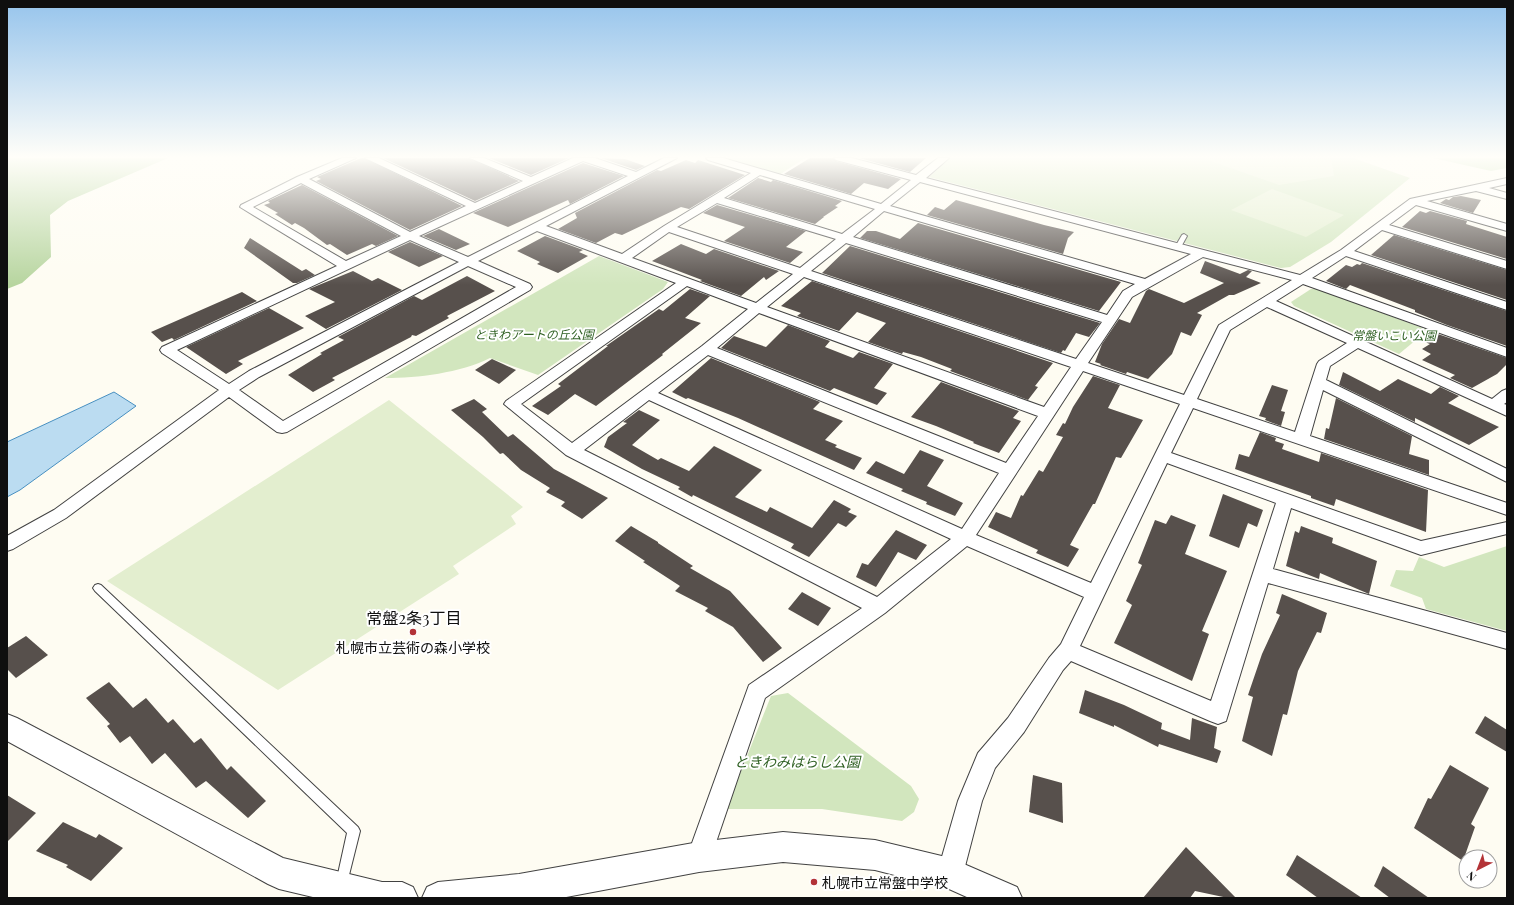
<svg xmlns="http://www.w3.org/2000/svg" width="1514" height="905" font-family="'Playfair Display','Noto Sans JP',serif">
  <style>
    .green { fill: #d2e6be }
    .forest { fill: #b7d59f }
    .pitch { fill: #e3eecf }
    .water { fill: #bbdcf1; stroke: #4890c1 }
    .building { fill: #57504c }
    .lines { fill: none; stroke-linecap: round; stroke-linejoin: round }
    .service-casing { stroke: #424242; stroke-width: 2 }
    .minor-casing { stroke: #424242; stroke-width: 2 }
    .tertiary-casing { stroke: #424242; stroke-width: 2 }
    .service { fill: #fff; fill-rule: evenodd }
    .minor { fill: #fff; fill-rule: evenodd }
    .tertiary { fill: #fff; fill-rule: evenodd }
    .poi-dot { fill: #b33337; stroke: #fff; stroke-width: 1.5 }
    .labels { text-anchor: middle; dominant-baseline: central; stroke-width: 4; stroke-linejoin: round; paint-order: stroke }
    .park-label { font-size: 12px; font-style: italic; fill: #306124; stroke: #fff }
    .near-poi-label { font-size: 14px; fill: #0f0f0f; stroke: #fff }
    .near-park-label { font-size: 14px; font-style: italic; fill: #306124; stroke: #fff }
    .near-neighbourhood-label { font-size: 16px; fill: #0f0f0f; stroke: #fff }
  </style>
  <rect width="100%" height="100%" fill="#fefcf2"/>
  <!-- green -->
  <g class="green">
    <path d="M723,158H805L779,175Z"/>
    <path d="M950,158H1353L1410,178L1331,242L1290,267L1281,268L929,177Z"/>
    <path d="M599,256L668,282L663,289L538,375L490,358C460,373 418,378 385,378Z"/>
    <path d="M1311,289H1318L1428,330L1399,354L1294,306L1291,302Z"/>
    <path d="M1507,546V631L1426,609L1422,598L1390,586L1396,570L1413,571L1419,557L1444,567Z"/>
    <path d="M788,693L911,786L919,799L914,812L902,821L822,809H726L771,696Z"/>
  </g>
  <!-- forest -->
  <g class="forest">
    <path d="M7,158H168L68,201L50,215L51,257L22,283L7,289Z"/>
    <path d="M1433,158H1507V168L1491,171Z"/>
  </g>
  <!-- pitch -->
  <g class="pitch">
    <path d="M1202,158H1331L1334,176L1279,185Z"/>
    <path d="M1272,189L1344,215L1306,237L1231,210Z"/>
    <path d="M389,400L523,507L511,516L516,524L453,566L459,574L278,690L107,581Z"/>
  </g>
  <!-- water -->
  <path class="water" d="M114,392L136,406L20,490L7,497V442Z"/>
  <!-- building -->
  <g class="building">
    <path d="M361,158H364L462,206L410,230L316,181L321,179L317,177Z"/>
    <path d="M383,158H469L519,181L475,201Z"/>
    <path d="M489,158H569L531,175Z"/>
    <path d="M601,158L625,159L645,166L636,170Z"/>
    <path d="M810,158H833L836,161L901,179L888,189L864,183L851,194L784,174Z"/>
    <path d="M859,158H926L910,172Z"/>
    <path d="M686,160L695,163L698,160L745,175L689,209L681,207L622,235L615,233L596,243L558,229L577,218L575,213L657,170L661,171Z"/>
    <path d="M583,163L624,176L570,204L568,200L508,227L473,213Z"/>
    <path d="M758,178L771,182L773,180L842,201L835,206L838,207L823,217H824L815,224L728,198Z"/>
    <path d="M302,185L398,236L376,246L372,244L347,255L330,244L327,245L304,228L295,223L292,225L275,214L278,213L264,205L270,203L268,201Z"/>
    <path d="M1461,196L1481,200L1473,213L1440,203L1446,199L1449,200L1453,197Z"/>
    <path d="M956,200L1044,225L1074,232L1068,238L1063,254L927,215L935,207L944,210Z"/>
    <path d="M717,205L806,231L786,247L803,252L790,263L724,241L745,227L703,213Z"/>
    <path d="M1420,211L1426,213L1430,211L1467,221L1466,224L1507,237V259L1402,227Z"/>
    <path d="M918,223L1121,282L1099,311L860,238L867,231H876L900,239Z"/>
    <path d="M439,229L470,244L456,250L423,236Z"/>
    <path d="M1394,235L1507,270V300L1371,255Z"/>
    <path d="M545,236L583,250L579,252L588,256L558,273L537,264L540,262L517,251Z"/>
    <path d="M250,238L302,271L306,269L315,275L297,283H293L244,248Z"/>
    <path d="M410,242L443,256L419,267L388,252Z"/>
    <path d="M681,244L706,254L714,249L779,271L766,280L764,277L741,296L700,281L702,280L652,261Z"/>
    <path d="M850,246L1100,323L1089,337L1076,333L1065,351L1063,350L1061,353L822,273Z"/>
    <path d="M1205,261L1240,274L1248,270L1252,271L1246,277L1261,283L1234,295H1229L1197,313L1202,315L1191,336L1181,332L1172,354L1148,379L1127,372L1126,374L1100,365L1101,364L1095,362L1102,344L1119,319L1130,323L1146,291L1149,289L1184,303L1224,283L1200,273Z"/>
    <path d="M1362,263L1507,311V346L1447,325L1415,312V310L1350,285L1346,289L1326,281L1346,265L1352,267L1357,264L1360,265Z"/>
    <path d="M353,271L372,281L378,278L402,290L326,329L305,316L335,302L309,289Z"/>
    <path d="M467,276L495,291L447,316L449,318L416,336L412,335L411,337L332,378L335,380L313,392L288,375L322,354L320,353L344,340L338,337L414,296L422,300Z"/>
    <path d="M812,281L1053,363L1035,386L1038,387L1028,400L950,371L952,369L921,357L903,352L902,354L868,342L886,323L857,312L839,331L797,316L801,313L781,306Z"/>
    <path d="M690,289L710,296L685,318L701,323L662,354L663,355L596,406L575,394L548,415L532,406L561,386L558,384L608,346H606L659,309L663,311Z"/>
    <path d="M242,292L257,301L174,340L172,338L162,342L151,332Z"/>
    <path d="M269,308L304,328L238,361L243,364L226,374L186,347Z"/>
    <path d="M788,325L830,341L825,347L853,358L859,352L893,364L874,388L887,393L877,405L834,388L830,391L721,348L734,336L766,347Z"/>
    <path d="M1435,333L1507,358V364L1497,374L1472,388L1450,378L1455,375L1422,360L1431,354L1422,349L1430,344L1422,341Z"/>
    <path d="M711,358L820,402L813,409L843,421L825,440L837,445L835,447L862,458L854,470L738,418L688,398L686,399L672,392Z"/>
    <path d="M492,359L516,370L499,384L475,370Z"/>
    <path d="M1343,372L1380,391L1398,379L1431,394L1440,387L1459,396L1448,403L1499,427L1469,445L1415,418V422L1339,385Z"/>
    <path d="M1093,376L1120,385L1108,408L1143,420L1121,458L1116,457L1095,504H1093L1070,545L1079,549L1068,567L1036,553L1038,550L988,527L996,512L1011,518L1021,495L1023,496L1039,470L1043,472L1063,437L1056,435L1063,423L1065,424L1073,407Z"/>
    <path d="M941,382L1019,411L1013,418L1021,421L999,453L973,443L974,442L936,426L911,417Z"/>
    <path d="M1272,385L1288,390L1281,411L1285,412L1281,426L1265,420L1266,418L1259,416Z"/>
    <path d="M1336,398L1412,436L1409,454L1429,460V475L1324,439L1326,428L1329,429Z"/>
    <path d="M474,399L487,409L482,412L508,437L513,434L554,469L608,498L582,519L561,506L565,502L546,492L550,488L521,470L503,453L500,454L483,437L451,410Z"/>
    <path d="M639,410L660,420L632,445L658,460L661,458L689,471L714,446L762,470L735,497L767,512L770,507L812,528L834,500L851,509L848,512L857,516L846,527L838,523L809,557L791,548L794,544L693,495L692,497L678,489L680,487L642,469L604,447L608,437L627,423L623,422Z"/>
    <path d="M1260,432L1276,438L1275,441L1284,444L1282,449L1319,462L1321,453L1428,490L1426,532L1336,499L1334,506L1311,498V496L1235,469L1239,454L1249,457Z"/>
    <path d="M920,450L944,460L927,486L963,503L955,516L926,504L927,502L901,491L903,489L866,473L876,461L904,474Z"/>
    <path d="M1223,494L1263,510L1257,527L1248,523L1239,548L1209,536Z"/>
    <path d="M1171,515L1196,525L1185,554L1227,571L1202,631L1209,634L1192,681L1114,643L1132,605L1126,601L1142,565L1138,563L1155,520L1166,524Z"/>
    <path d="M631,526L658,542V543L693,566L690,568L730,591L782,648L763,662L733,627L705,611L708,608L675,591L680,586L643,562L645,561L615,541Z"/>
    <path d="M1301,526L1333,538L1332,543L1377,561L1369,594L1320,573L1319,579L1286,566L1295,531L1299,533Z"/>
    <path d="M896,530L927,545L916,560L898,552L876,587L856,577L862,563L868,565Z"/>
    <path d="M802,592L831,608L818,626L788,609Z"/>
    <path d="M1282,594L1327,613L1321,633L1317,632L1298,671L1287,715L1283,714L1272,756L1242,741L1253,697L1248,695L1262,654L1280,615L1276,613Z"/>
    <path d="M26,636L48,655L16,678L7,669V648Z"/>
    <path d="M109,682L133,708L146,698L168,723L173,719L194,743L201,738L227,770L231,766L266,801L248,818L206,781L196,788L165,753L152,764L130,736L120,743L107,726L110,724L86,698Z"/>
    <path d="M1085,690L1124,705L1162,723L1161,729L1190,740L1192,718L1217,727L1214,748L1221,751L1217,763L1159,744L1158,747L1114,725V727L1079,713Z"/>
    <path d="M1485,716L1507,730V752L1475,733Z"/>
    <path d="M1450,765L1489,788L1471,824L1475,827L1463,861L1414,828L1428,798L1431,799Z"/>
    <path d="M1033,775L1062,783L1063,823L1029,812Z"/>
    <path d="M7,795L36,813L7,842Z"/>
    <path d="M63,822L96,838L99,834L123,848L91,881L66,867L68,865L36,851Z"/>
    <path d="M1186,847L1236,898H1228L1195,891L1190,898H1143Z"/>
    <path d="M1297,855L1362,898H1318L1286,875Z"/>
    <path d="M1383,866L1429,898H1390L1374,886Z"/>
  </g>
  <g class="lines">
    <!-- service casing -->
    <g class="service-casing">
      <g id="service">
        <path d="M1184,234L1187,236L1181,247L1176,248L1175,247L1182,235Z"/>
        <path d="M98,584L101,585L358,827L360,831L346,887L342,889L338,887L336,883L347,833L95,591L93,588L95,585Z"/>
      </g>
    </g>
    <!-- minor casing -->
    <g class="minor-casing">
      <path id="minor" d="M342,158H356L309,179L410,232L466,206L365,158H379L475,203L523,181L470,158H484L531,177L573,158H595L636,172L664,158H677L546,226L622,254L664,226L751,173L708,160L706,158H723L881,204L911,180L836,160L834,158H852L916,175L938,158H949L926,178L1300,275L1341,250L1410,199L1507,178V184L1489,188L1507,193V199L1476,191L1427,201L1507,224V231L1416,205L1389,225L1507,261V269L1382,230L1354,251L1507,302V310L1346,256L1312,278L1507,348V357L1303,284L1276,301L1492,399L1502,391L1507,389V402L1504,404L1507,405V416L1358,348L1330,366L1326,380L1507,469V482L1323,390L1310,436L1507,503V515L1193,408L1171,453L1421,541L1507,522V534L1421,555L1291,508L1273,569L1507,633V649L1268,583L1226,721L1218,724L1210,721L1071,661L1063,670L1024,732L995,768L982,801L963,874L959,883L950,887L941,883L937,874L958,801L978,753L1008,718L1049,658L1061,644L1084,597L967,546L885,613L765,698L708,866L699,869L690,866L687,857L749,685L862,608L566,455L504,404L506,401L676,283L537,231L478,261L530,284L532,287L530,290L287,432L282,433L277,432L229,397L66,518L13,549L7,551V536L54,510L219,390L162,353L160,350L162,347L337,266L240,207L241,205L297,177ZM583,161L628,176L468,257L419,236ZM760,175L875,209L842,234L724,198ZM920,182L1191,254L1145,279L890,206ZM301,183L401,236L346,261L253,207ZM717,203L836,239L800,268L677,227ZM884,211L1135,284L1123,291L1107,315L853,237ZM669,232L793,274L756,303L632,258ZM410,240L459,262L249,371L229,384L177,350ZM846,243L1102,322L1076,359L811,271ZM1203,257L1292,280L1219,325L1184,395L1088,363L1132,297ZM468,266L516,287L283,421L239,390L259,377ZM804,277L1071,367L1044,407L767,307ZM687,286L748,309L702,346L572,443L521,404ZM1267,307L1347,343L1319,361L1317,364L1295,432L1197,399L1230,330ZM759,313L1038,416L1006,463L717,348ZM708,355L999,473L962,529L658,393ZM1083,371L1180,404L1091,583L976,535ZM649,400L951,539L877,597L584,450ZM1167,463L1276,503L1211,701L1080,646Z"/>
    </g>
    <!-- tertiary casing -->
    <g class="tertiary-casing">
      <g id="tertiary">
        <path d="M7,714L17,718L283,858L382,882H402L413,887L418,898H317L279,889L268,884L7,741Z"/>
        <path d="M783,832L875,840L950,858L1017,887L1022,898H969L949,889L875,870L783,862L699,872L561,898H422L427,887L438,882L519,874L699,842Z"/>
      </g>
    </g>
    <!-- service -->
    <use href="#service" class="service"/>
    <!-- minor -->
    <use href="#minor" class="minor"/>
    <!-- tertiary -->
    <use href="#tertiary" class="tertiary"/>
  </g>
  <!-- sky -->
  <linearGradient id="sky" x2="0" y2="1"><stop stop-color="#96c4ec"/><stop offset="0.55" stop-color="#fffef9"/><stop offset="1" stop-color="#fffef9" stop-opacity="0"/></linearGradient>
  <rect width="1514" height="285" fill="url(#sky)"/>
  <!-- markers -->
  <g class="poi-dot">
    <circle cx="413" cy="632" r="4"/>
    <circle cx="814" cy="882" r="4"/>
  </g>
  <g class="labels">
    <!-- park labels -->
    <g class="park-label">
      <text x="534" y="334">ときわアートの丘公園</text>
      <text x="1394" y="335">常盤いこい公園</text>
    </g>
    <!-- near-poi labels -->
    <g class="near-poi-label">
      <text x="413" y="647">札幌市立芸術の森小学校</text>
      <text x="822" y="882" text-anchor="start">札幌市立常盤中学校</text>
    </g>
    <!-- near-park labels -->
    <g class="near-park-label">
      <text x="797" y="761">ときわみはらし公園</text>
    </g>
    <!-- near-neighbourhood labels -->
    <g class="near-neighbourhood-label">
      <text x="414" y="617">常盤2条3丁目</text>
    </g>
  </g>
  <!-- border -->
  <rect width="1514" height="905" fill="none" stroke="#0f0f0f" stroke-width="16"/>
  <!-- north arrow -->
  <g transform="translate(1478 869) rotate(222)"><circle r="19" fill="#ffffff" stroke="#9f9f9f"/>
  <path d="M0-3L7 15L0 10L-7 15Z" fill="#b33337"/>
  <text y="-6" font-size="11" font-weight="bold" text-anchor="middle" fill="#0f0f0f">N</text>
  </g>
</svg>
